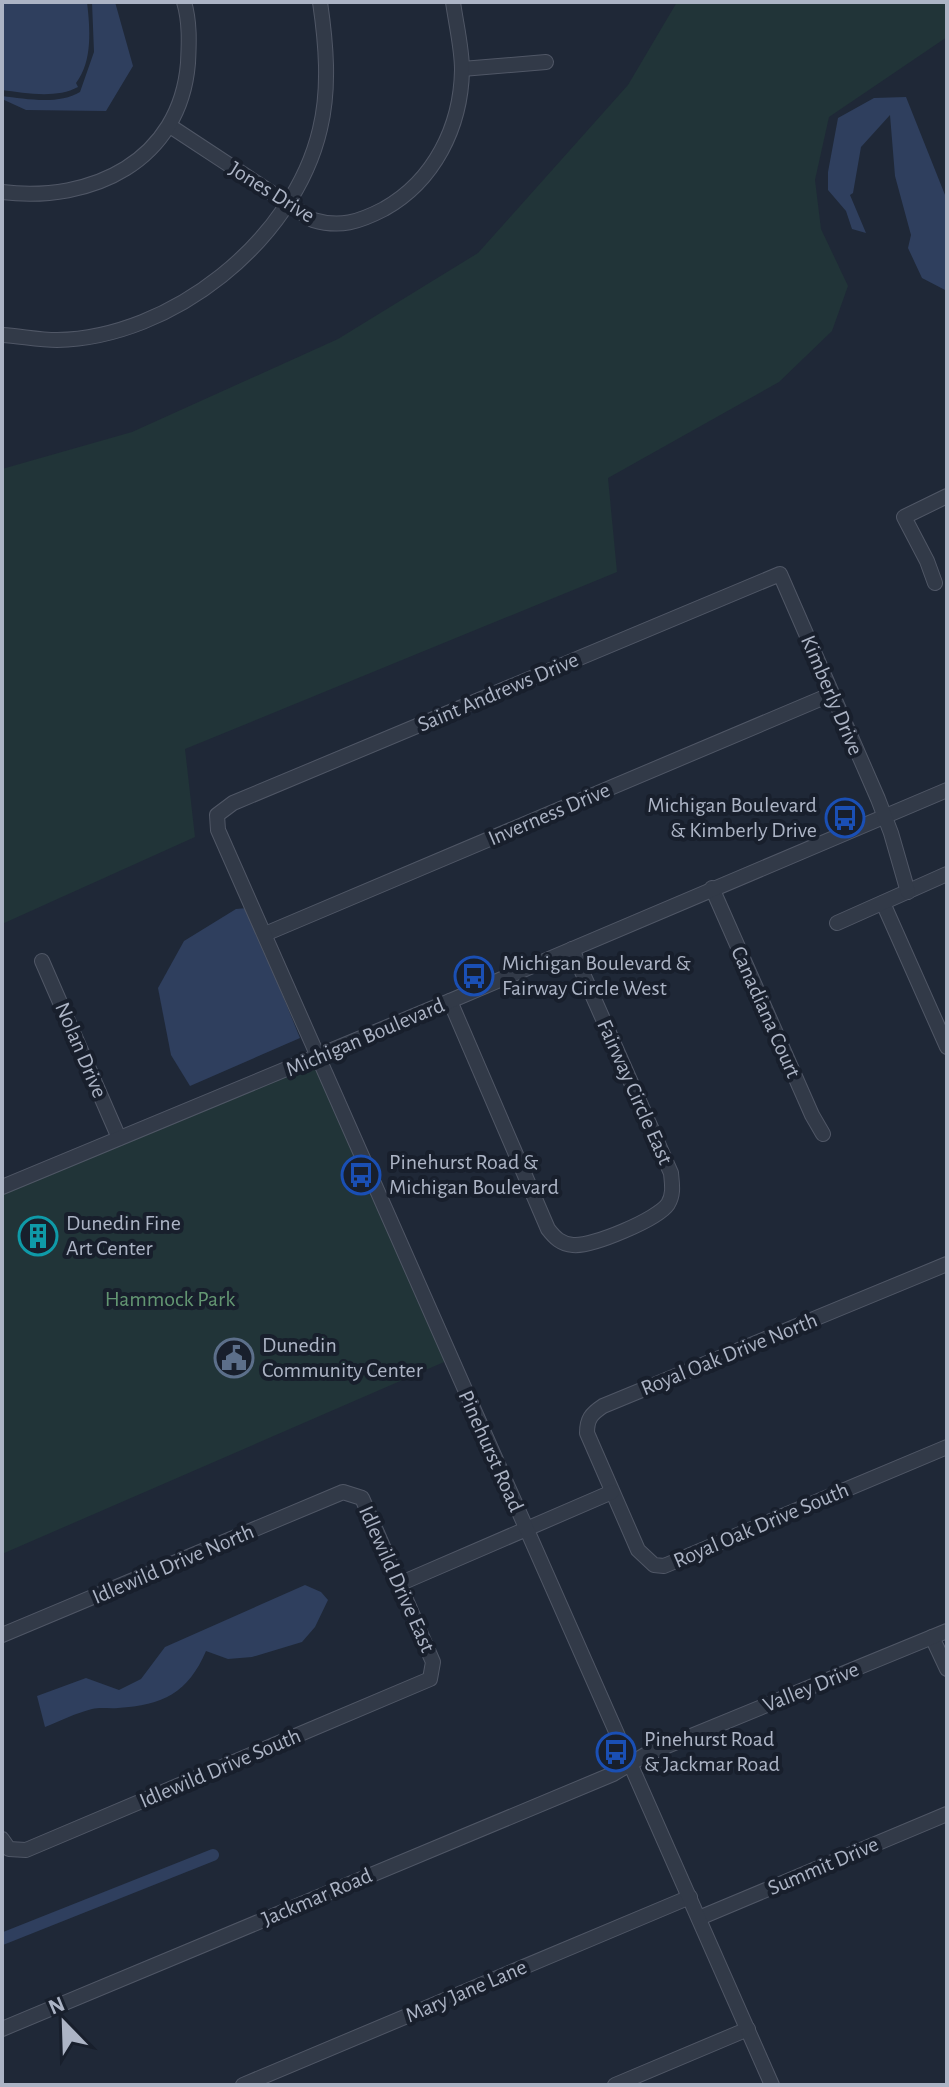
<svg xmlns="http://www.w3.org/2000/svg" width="949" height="2087" font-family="'Alegreya Sans',sans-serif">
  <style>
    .green { fill: #213438 }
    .water { fill: #2f3f5e }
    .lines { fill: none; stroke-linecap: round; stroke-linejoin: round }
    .canal { stroke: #2f3f5e; stroke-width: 12 }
    .minor-casing { stroke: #505766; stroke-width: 16 }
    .minor { stroke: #323a48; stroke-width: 14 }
    .labels { text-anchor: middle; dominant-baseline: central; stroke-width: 8; stroke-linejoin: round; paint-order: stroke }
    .street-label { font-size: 22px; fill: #acb4c5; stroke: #181f2c }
    .poi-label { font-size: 22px; fill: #acb4c5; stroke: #181f2c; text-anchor: start }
    .park-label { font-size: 22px; fill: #639672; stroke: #181f2c }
  </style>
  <rect width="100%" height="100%" fill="#1f2837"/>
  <!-- green -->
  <g class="green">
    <path d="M677,2H947V37L829,117L815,180L821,229L848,286L832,331L779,382L608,478L617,572L185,749L195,837L2,924V469L132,432L338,339L478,253L628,85Z"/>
    <path d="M320,1056L451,1359L2,1554V1188Z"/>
  </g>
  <!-- water -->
  <g class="water">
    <path d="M2,2H87C90,28 93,61 76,83L78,87C56,99 25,93 2,90Z"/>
    <path d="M92,2H115L133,66L106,111L26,110L2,99V96C26,99 59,105 80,92L94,52Z"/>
    <path d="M906,97L947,200V291L922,278L908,248L911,235L895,176L890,115L861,147L853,193L850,195L866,233L852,229L846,211L828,190V172L838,118L874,98Z"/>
    <path d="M247,908L300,1038L190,1086L171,1055L158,988L184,941L236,909Z"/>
    <path d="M305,1585L321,1592L328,1600L315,1627L302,1642L252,1657L228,1659L206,1651C188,1693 163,1705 118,1708C109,1709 101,1707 92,1709C76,1713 60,1721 45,1727L37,1696L86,1678L119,1690L141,1679L165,1647Z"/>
  </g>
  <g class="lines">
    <!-- canal -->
    <path class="canal" d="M2,1939L213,1855"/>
    <!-- minor casing -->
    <g class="minor-casing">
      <g id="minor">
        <path d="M462,69L546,62"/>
        <path d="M170,126L313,220C340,228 359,222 384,209C434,181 461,127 462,70C462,48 456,24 453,2"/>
        <path d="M2,192C92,203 180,161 188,63C189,43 190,22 184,2"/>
        <path d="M2,335C20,336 39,340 57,340C171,338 294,241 320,129C330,88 326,43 320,2"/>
        <path d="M935,583L927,561L904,517L947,496"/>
        <path d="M712,888L812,1115L823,1134"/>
        <path d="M883,903L947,1047"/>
        <path d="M837,923L947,874"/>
        <path d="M265,934L832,694"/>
        <path d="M42,961L119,1138"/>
        <path d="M450,1001L548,1229C555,1238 561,1244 573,1245C592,1247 658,1219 668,1204C674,1194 672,1184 671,1173L572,949"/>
        <path d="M2,1187L450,1001L947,790"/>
        <path d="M947,1264L603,1406C591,1414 587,1419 587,1433L638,1550L654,1565L664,1566L947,1447"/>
        <path d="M399,1584L612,1492"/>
        <path d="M2,1635L343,1492L362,1498L433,1662L430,1679L26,1850L9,1849L2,1839"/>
        <path d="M932,1637L947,1669"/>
        <path d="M699,1918L947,1814"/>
        <path d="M2,2029L613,1774L645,1755L947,1631"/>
        <path d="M243,2085L690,1897"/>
        <path d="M615,2085L748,2029"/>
        <path d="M772,2085L218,830L217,815L233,803L780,574L878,799L891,833L908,892"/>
      </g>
    </g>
    <!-- minor -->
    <use href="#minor" class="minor"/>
  </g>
  <!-- icons -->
  <defs>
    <g id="bus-ring" transform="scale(2)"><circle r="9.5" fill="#181f2c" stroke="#1a4fb4" stroke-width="1.5"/><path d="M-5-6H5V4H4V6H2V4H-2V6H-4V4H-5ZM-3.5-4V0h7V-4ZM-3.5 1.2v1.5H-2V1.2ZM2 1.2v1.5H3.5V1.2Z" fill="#1a4fb4"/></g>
    <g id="building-ring" transform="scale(2)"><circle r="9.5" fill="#181f2c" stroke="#0f9aa8" stroke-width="1.5"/><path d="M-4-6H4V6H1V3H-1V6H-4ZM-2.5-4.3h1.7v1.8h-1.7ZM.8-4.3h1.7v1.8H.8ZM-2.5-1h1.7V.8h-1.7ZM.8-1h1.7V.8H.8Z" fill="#0f9aa8"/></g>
    <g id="civic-ring" transform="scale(2)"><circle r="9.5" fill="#181f2c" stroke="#5c6f8a" stroke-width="1.5"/><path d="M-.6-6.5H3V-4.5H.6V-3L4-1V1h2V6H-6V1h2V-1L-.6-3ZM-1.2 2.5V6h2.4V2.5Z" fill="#5c6f8a"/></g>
  </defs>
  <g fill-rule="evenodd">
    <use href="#bus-ring" x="845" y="818"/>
    <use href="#bus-ring" x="474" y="976"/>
    <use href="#bus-ring" x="361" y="1175"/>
    <use href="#building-ring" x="38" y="1236"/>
    <use href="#civic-ring" x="234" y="1358"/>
    <use href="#bus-ring" x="616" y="1752"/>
  </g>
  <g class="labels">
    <!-- street labels -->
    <g class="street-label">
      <text transform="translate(272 192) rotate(32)">Jones Drive</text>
      <text transform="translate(498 692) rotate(-23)">Saint Andrews Drive</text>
      <text transform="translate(832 695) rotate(67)">Kimberly Drive</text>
      <text transform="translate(549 814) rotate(-23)">Inverness Drive</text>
      <text transform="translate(766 1012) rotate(66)">Canadiana Court</text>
      <text transform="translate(365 1037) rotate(-23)">Michigan Boulevard</text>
      <text transform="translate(81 1050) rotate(67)">Nolan Drive</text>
      <text transform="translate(635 1092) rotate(66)">Fairway Circle East</text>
      <text transform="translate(729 1354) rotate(-22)">Royal Oak Drive North</text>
      <text transform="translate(491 1451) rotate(66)">Pinehurst Road</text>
      <text transform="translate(761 1525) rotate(-23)">Royal Oak Drive South</text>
      <text transform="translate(173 1564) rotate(-23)">Idlewild Drive North</text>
      <text transform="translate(397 1579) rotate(66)">Idlewild Drive East</text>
      <text transform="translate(811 1687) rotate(-22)">Valley Drive</text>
      <text transform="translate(220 1768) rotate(-23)">Idlewild Drive South</text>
      <text transform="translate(823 1866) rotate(-23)">Summit Drive</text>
      <text transform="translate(317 1897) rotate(-23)">Jackmar Road</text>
      <text transform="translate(466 1991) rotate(-23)">Mary Jane Lane</text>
    </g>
    <!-- poi labels -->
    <g class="poi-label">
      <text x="817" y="805" text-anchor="end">Michigan Boulevard<tspan x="817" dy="25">&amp; Kimberly Drive</tspan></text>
      <text x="502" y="963">Michigan Boulevard &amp;<tspan x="502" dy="25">Fairway Circle West</tspan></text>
      <text x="389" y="1162">Pinehurst Road &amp;<tspan x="389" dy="25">Michigan Boulevard</tspan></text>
      <text x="66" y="1223">Dunedin Fine<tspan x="66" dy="25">Art Center</tspan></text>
      <text x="262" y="1345">Dunedin<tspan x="262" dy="25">Community Center</tspan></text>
      <text x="644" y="1739">Pinehurst Road<tspan x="644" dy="25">&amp; Jackmar Road</tspan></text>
    </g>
    <!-- park labels -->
    <g class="park-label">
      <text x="170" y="1299">Hammock Park</text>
    </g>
  </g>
  <!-- border -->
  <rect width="949" height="2087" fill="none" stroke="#acb4c5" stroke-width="8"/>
  <!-- north arrow -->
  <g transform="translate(64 2023) rotate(337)" stroke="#181f2c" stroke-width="6" paint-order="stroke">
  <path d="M0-6L14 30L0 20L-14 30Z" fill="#acb4c5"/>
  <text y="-12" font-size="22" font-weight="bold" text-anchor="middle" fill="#acb4c5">N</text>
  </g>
</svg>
